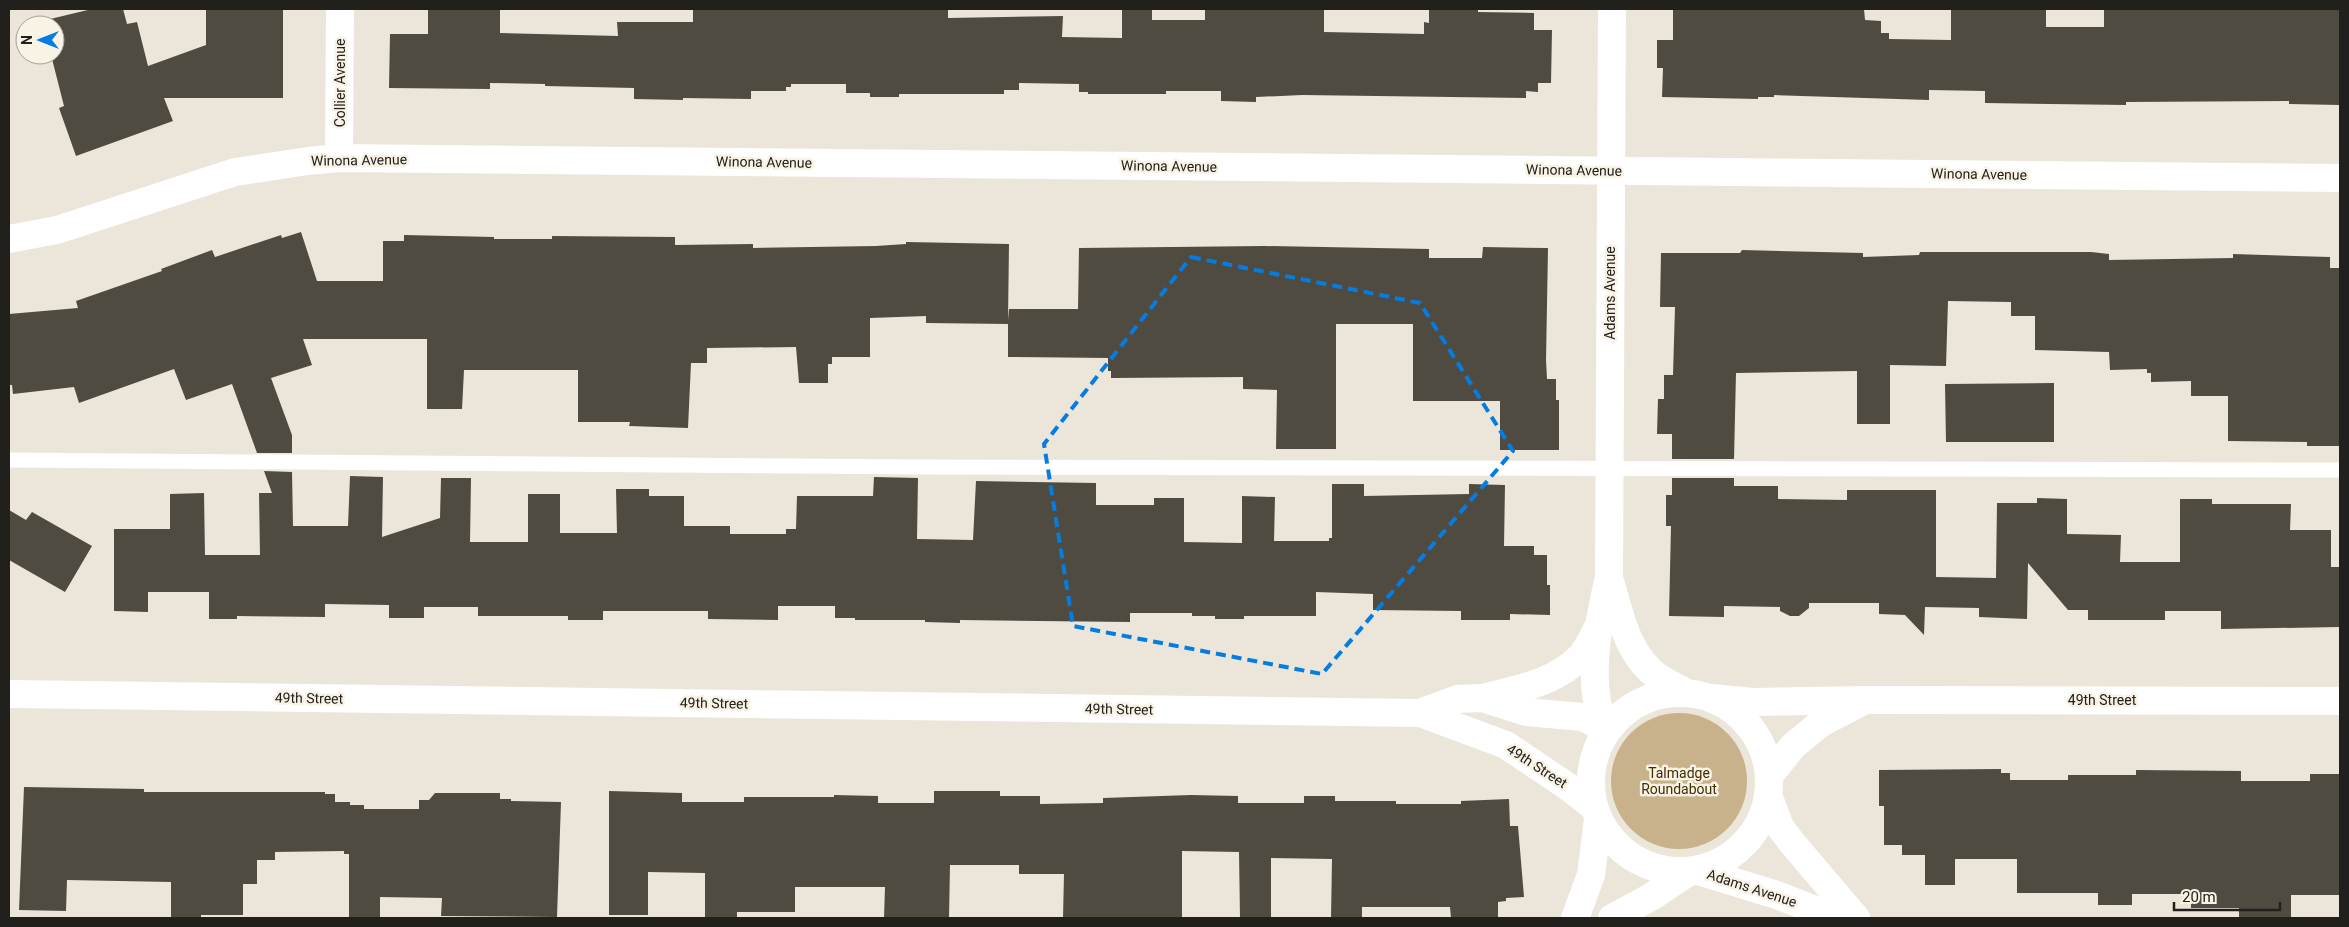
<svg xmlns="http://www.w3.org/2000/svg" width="2349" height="927" font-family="Roboto,sans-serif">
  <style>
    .green { fill: #c7b28b }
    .building { fill: #504b41 }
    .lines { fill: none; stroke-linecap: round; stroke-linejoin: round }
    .lane { stroke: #fff; stroke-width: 15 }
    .street { stroke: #fff; stroke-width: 28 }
    .secondary { stroke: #fff; stroke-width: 28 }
    .marked { fill: none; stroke: #047de3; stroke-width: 4; stroke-dasharray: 10 6; stroke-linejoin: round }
    .labels { text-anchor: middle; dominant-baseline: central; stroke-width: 5; stroke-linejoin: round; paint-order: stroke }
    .street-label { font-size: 14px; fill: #22201c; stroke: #f9f3e6 }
    .park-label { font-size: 14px; fill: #412d00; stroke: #f9f3e6 }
  </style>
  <rect width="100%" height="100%" fill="#ece5d9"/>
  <!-- green -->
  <circle class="green" cx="1679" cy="781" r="68"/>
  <!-- building -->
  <g class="building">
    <path d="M92,9H123L127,24L137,22L148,66L206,45V9H283V98H164L173,121L76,156L59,108L64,106L51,55H55V25H48L46,20Z"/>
    <path d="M428,9H500V33L618,36L617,22H693V9H948V18L1063,16L1062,37L1122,38V9H1152V20H1205V9H1324V32L1424,34V22L1429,23V9H1478V12L1534,13V30H1552L1551,83H1538V92L1526,91V98L1302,95L1256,97V102L1221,101V91H1166V94H1088V92H1079V84L1019,83V90H1004V94H899V97H870V93H846V84H791V87H786V91H751V99L683,98V100L634,99V88L545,86V84L490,83V89L389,88L390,34H428Z"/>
    <path d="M1673,9H1864L1865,20L1881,21V33H1889V39L1951,40V9H2046V27H2104V9H2340V105L2289,104V101L2126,102V105L1985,103V91L1929,90V100L1774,95V97H1758V99L1662,97L1663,68H1657V40H1673Z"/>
    <path d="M301,232L317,281H383V241H404V235L494,237V239H552V236L675,237V245L753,244V248L876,246L906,244V242L1009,244L1008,320L1009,309H1078L1079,248L1265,246L1429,249V258H1482L1483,247L1548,248L1546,360L1547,379H1556V400H1559V450H1500V401H1413V324H1336V449H1276L1277,390L1243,389V377L1111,378V371H1108V358L1008,357V324L926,323V316L870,318V357H832V364H828V383H799L796,347L707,348V363H691L688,428L629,426L630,422H578V370H464L462,409H427V339H303L312,365L271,378L292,435V453H257L232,384L186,400L174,369L79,403L74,387L13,394L12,385H9V314L78,308L76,301L162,271L161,269L212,250L215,257L281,235L282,238Z"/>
    <path d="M1742,250L1863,253V257L1919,255L1920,252H2091L2109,254V260L2233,258V254L2330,257V268H2340V446H2307V442L2228,441V396H2191V381L2151,382V373H2147V369L2110,370L2109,352L2035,350V316H2011V302L1948,301L1946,366L1890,365V424H1857V371L1736,373L1734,459H1672V434H1657L1658,399H1664V375H1673L1675,307H1660L1661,253H1740Z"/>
    <path d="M2054,383V442H1946L1945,384Z"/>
    <path d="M264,471L292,472L293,526H348L350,476L383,477L382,537L440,518L441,478H471L470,542H528V494H560V533H617L616,489H649V496H684V526H730V534H786V529H796L797,496H873L874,477L918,478L917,539L973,540L976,481L1096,483V505H1154V498H1184V542L1242,543V496L1275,497L1274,541H1329V538H1332V484H1364V496L1469,494V484L1505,485L1504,546H1534V555H1547V585H1550V615L1510,614V620H1461V611L1373,610V594L1316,592V616H1244V619H1215V616H1192V613H1130V622L960,620V623L925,622V620H855V618H835V606H778V620L708,619V611H603V620H568V616H478V607H424V618H389V605L325,604V617L237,616V619H209V592H148V612L114,611V529H170V494L204,493L205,555H260L259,493H272Z"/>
    <path d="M1672,478H1734V486H1778V499L1847,500V490H1936V577L1996,578L1997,503H2037V498L2067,499V534L2121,535L2120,562H2180V499H2212V504H2291L2290,530H2331V567H2340V627L2221,629V611H2165V620H2088V610H2068L2028,563L2027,619L1979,617V608L1925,607L1924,635L1905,615L1879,614V603H1809V608L1799,616H1790L1780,611V607L1724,606V617L1669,616L1671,526H1666V495H1672Z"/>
    <path d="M9,510L26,520L32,512L92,546L65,592L9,560Z"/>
    <path d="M2001,769V773H2010V780H2068V775H2136V770L2241,771V781H2310V774H2340V895H2291V918H2239V908H2191V894H2132V905H2098V893H2017V859H1955V885H1925V855H1902V845H1884V806H1879V770Z"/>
    <path d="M24,787L144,789V792H325V794H335V802H350V805H364V809H419V800H429L435,793H500V799H511V801L561,802L557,917L441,916L442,898L380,897V917H349V854H344V851L275,852V860H257V884H243V915H201V917L171,918V882L67,880L66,911L19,910Z"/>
    <path d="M609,791L682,793V802H744V797H834V795L878,796V803H934V791H1000V796H1040V804L1103,803V798L1191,795L1238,796V803H1304V796H1335V801H1396V804H1461V801L1509,799L1510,826H1518L1524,897L1506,898V901L1498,902V918H1451L1450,907H1362V918H1331L1332,859L1271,858V918H1240L1239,852L1182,851V918H1063L1064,874H1019V865H950L949,918H884L885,887H795V912H737V918H705V873L648,872V915H609Z"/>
  </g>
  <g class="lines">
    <!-- lane -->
    <path class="lane" d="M9,460L925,467L2340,470"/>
    <!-- street -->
    <g class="street">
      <path d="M339,158L340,9"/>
      <path d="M1609,578C1620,613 1626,654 1658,677C1666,682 1676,687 1685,692"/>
      <path d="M1712,698L1753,702L1865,700L2340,701"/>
      <path d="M1609,726C1605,719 1598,710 1597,702C1590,660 1600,617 1609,577L1612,9"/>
      <path d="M1769,776L1793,746L1821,723L1861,702"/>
      <path d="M1575,918L1591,875L1598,819"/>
      <path d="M1612,918L1651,897L1690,871"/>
    </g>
    <!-- secondary -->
    <g class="secondary">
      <path d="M9,239L57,230L235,172L308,161L339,158L2340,178"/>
      <circle cx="1680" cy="782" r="89"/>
      <path d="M9,694L1420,713L1506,745L1567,786L1594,807"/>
      <path d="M1483,698C1517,689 1556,683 1581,656C1588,649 1592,638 1597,629"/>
      <path d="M1420,713L1458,699L1482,698L1526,712L1583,717L1606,729"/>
      <path d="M1768,795L1780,827L1793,844L1856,918"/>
      <path d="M1695,870L1777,895L1836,918"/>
    </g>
  </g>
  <!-- marked area -->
  <path class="marked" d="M1191,257L1420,303L1513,451L1322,674L1073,626L1044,444Z"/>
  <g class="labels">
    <!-- street labels -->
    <g class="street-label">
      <text transform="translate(340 83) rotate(-90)">Collier Avenue</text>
      <text transform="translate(359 160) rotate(-1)">Winona Avenue</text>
      <text transform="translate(764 162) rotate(1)">Winona Avenue</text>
      <text transform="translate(1169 166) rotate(1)">Winona Avenue</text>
      <text transform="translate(1574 170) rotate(1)">Winona Avenue</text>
      <text transform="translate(1979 174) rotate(1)">Winona Avenue</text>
      <text transform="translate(1610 293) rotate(-90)">Adams Avenue</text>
      <text transform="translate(309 698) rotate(1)">49th Street</text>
      <text x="2102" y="700">49th Street</text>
      <text transform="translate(714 703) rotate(1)">49th Street</text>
      <text transform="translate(1119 709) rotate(1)">49th Street</text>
      <text transform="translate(1537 766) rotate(33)">49th Street</text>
      <text transform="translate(1752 888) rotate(18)">Adams Avenue</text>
    </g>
    <!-- park labels -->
    <g class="park-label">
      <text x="1679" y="773">Talmadge<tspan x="1679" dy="16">Roundabout</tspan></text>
    </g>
  </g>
  <!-- border -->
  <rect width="2349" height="927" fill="none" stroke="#22201c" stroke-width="20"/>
  <!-- north arrow -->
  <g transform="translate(40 40) rotate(270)"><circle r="24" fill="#f9f3e6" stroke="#a39f95"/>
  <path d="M0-4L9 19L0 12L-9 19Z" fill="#047de3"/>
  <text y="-8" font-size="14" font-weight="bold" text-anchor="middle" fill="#22201c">N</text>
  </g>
  <!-- scale -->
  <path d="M2174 902v8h106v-8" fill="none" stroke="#22201c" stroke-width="2.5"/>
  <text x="2182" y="902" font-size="15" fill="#22201c" stroke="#f9f3e6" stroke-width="4" paint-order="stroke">20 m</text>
</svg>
